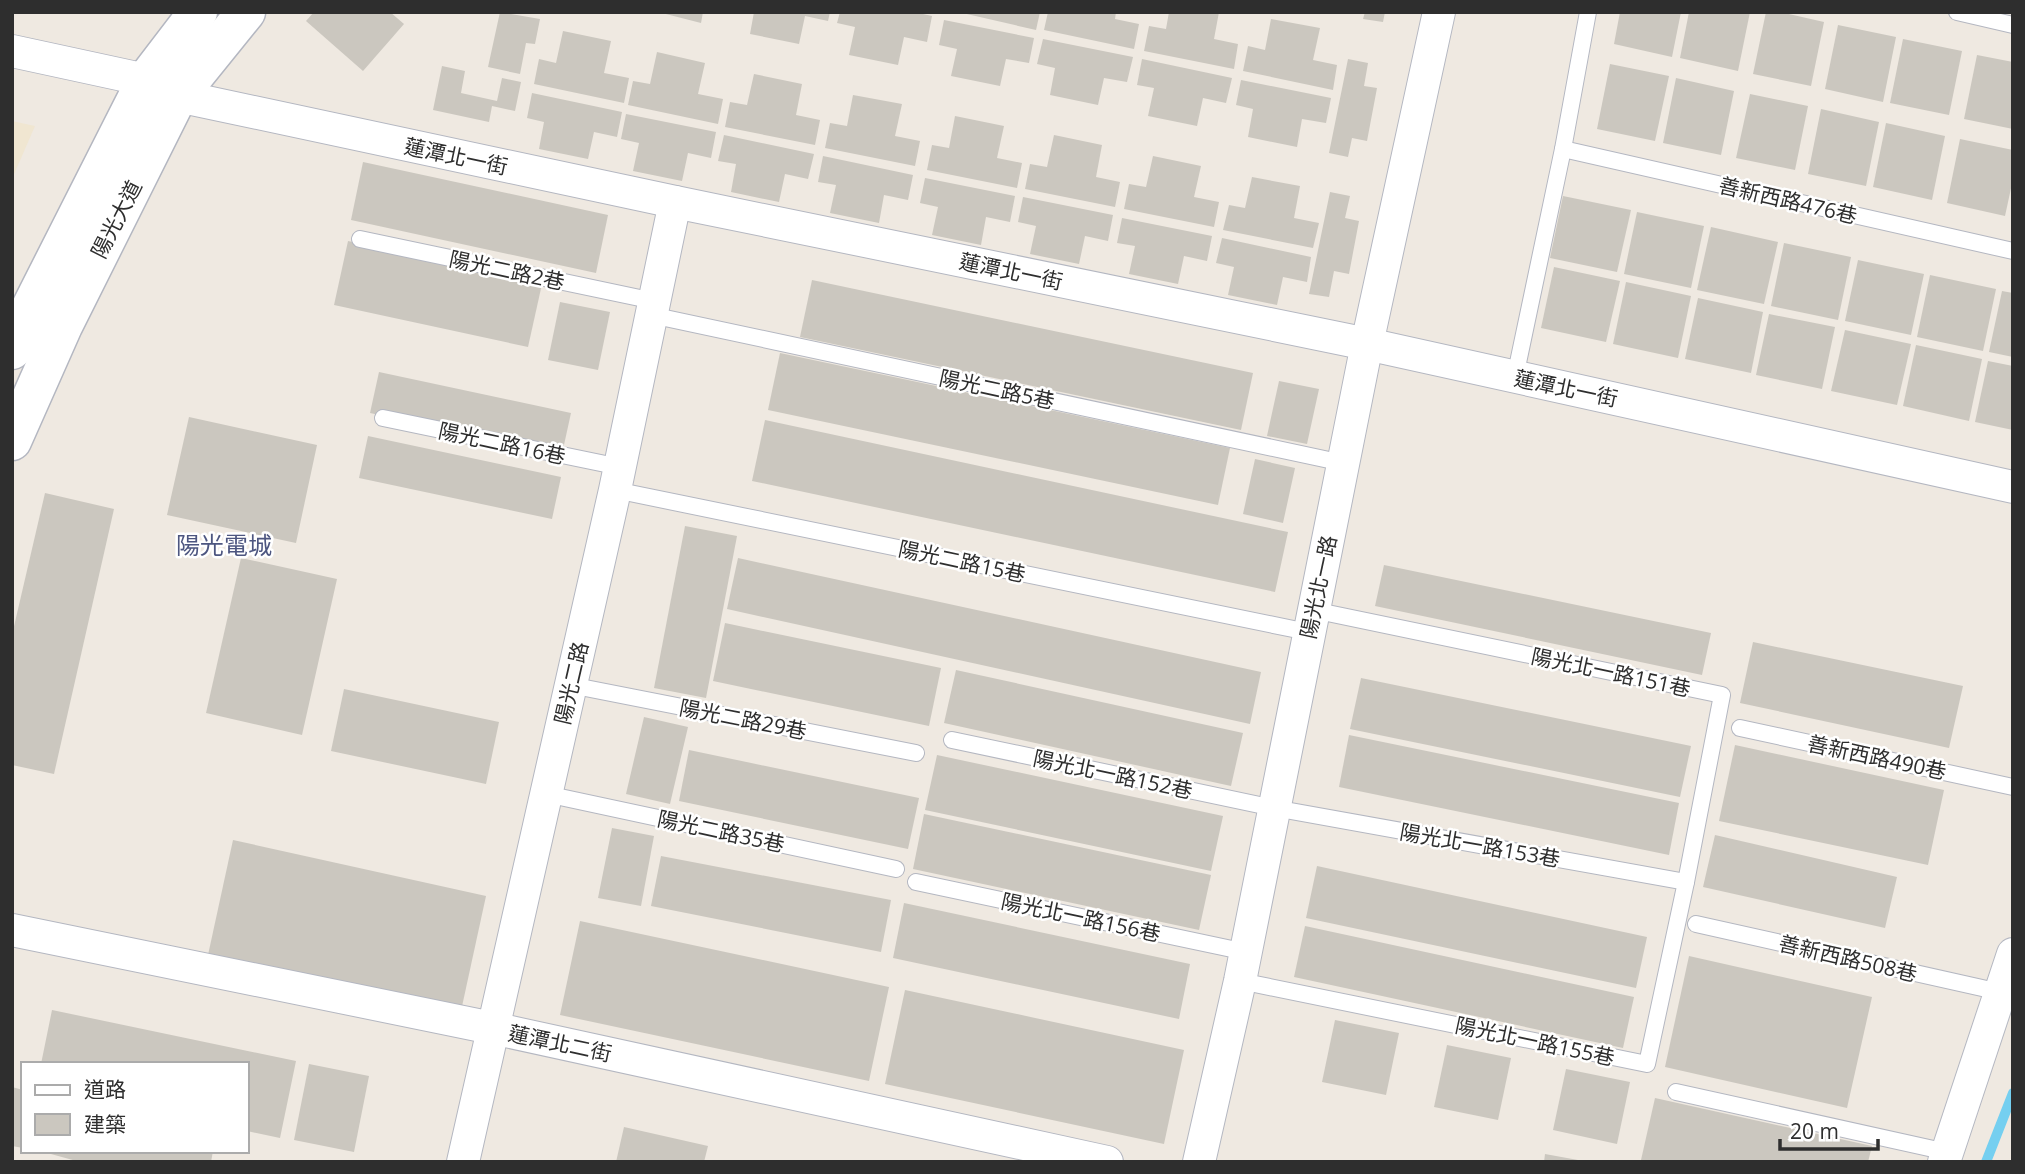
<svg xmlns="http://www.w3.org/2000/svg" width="2025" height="1174" font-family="'Open Sans','Noto Sans TC',sans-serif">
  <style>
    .education { fill: #f0e6d1 }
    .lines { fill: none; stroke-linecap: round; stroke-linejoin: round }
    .stream { stroke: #75cff0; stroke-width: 10 }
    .building { fill: #cbc7bf }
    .lane-casing { stroke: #b4b7c1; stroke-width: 18 }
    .street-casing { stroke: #b4b7c1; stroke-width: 34 }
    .secondary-casing { stroke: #b4b7c1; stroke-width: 41 }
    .lane { stroke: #fff; stroke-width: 16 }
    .street { stroke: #fff; stroke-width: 32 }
    .secondary { stroke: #fff; stroke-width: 38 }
    .labels { text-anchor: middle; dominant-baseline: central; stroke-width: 5; stroke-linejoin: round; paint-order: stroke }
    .street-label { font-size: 21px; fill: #2e2e2e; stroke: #fff }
    .quarter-label { font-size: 24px; fill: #4d5680; stroke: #fff }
  </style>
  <rect width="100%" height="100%" fill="#efe9e1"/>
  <!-- education -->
  <path class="education" d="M12,121L35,126L12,179Z"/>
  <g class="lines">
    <!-- stream -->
    <path class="stream" d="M1986,1162L2013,1093"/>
  </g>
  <!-- building -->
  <g class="building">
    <path d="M314,12H390L404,24L363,71L306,21Z"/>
    <path d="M500,12L540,19L535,44L526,43L520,74L488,67Z"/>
    <path d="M658,12H703L701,23Z"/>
    <path d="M754,12H830L828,21L805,16L799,44L750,34Z"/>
    <path d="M840,12H914L932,16L927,42L904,37L898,65L849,55L855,27L837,23Z"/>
    <path d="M958,12H1040L1036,30Z"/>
    <path d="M1048,12H1116L1115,19L1139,24L1134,49L1044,30Z"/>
    <path d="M1169,12H1219L1214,39L1238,44L1234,69L1144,51L1149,26L1166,29Z"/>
    <path d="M1365,12H1385L1383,22L1363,19Z"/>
    <path d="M1620,12H1681L1672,57L1614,44Z"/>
    <path d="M1689,12H1750L1738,71L1680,58Z"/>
    <path d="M1766,12H1780L1824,22L1811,86L1753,74Z"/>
    <path d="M1271,19L1320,28L1313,60L1337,65L1333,90L1243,71L1248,46L1265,50Z"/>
    <path d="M944,20L1034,38L1029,63L1006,59L1000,86L951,76L957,49L939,45Z"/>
    <path d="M1838,25L1896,37L1883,102L1825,89Z"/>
    <path d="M563,31L611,41L604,73L629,78L624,103L534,84L539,59L556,63Z"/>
    <path d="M1043,39L1133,57L1127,82L1104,78L1098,105L1050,95L1055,68L1037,64Z"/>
    <path d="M1903,39L1962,51L1949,115L1890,103Z"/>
    <path d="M657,52L705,63L698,94L723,99L718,124L628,105L633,81L650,84Z"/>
    <path d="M1977,55L2013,62V129L1964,119Z"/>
    <path d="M1142,59L1232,78L1226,103L1203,98L1197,126L1148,116L1154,88L1137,85Z"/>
    <path d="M1348,59L1368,63L1364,86L1377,88L1367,141L1352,138L1348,157L1329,153Z"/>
    <path d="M1610,64L1669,76L1655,141L1597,129Z"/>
    <path d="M442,66L465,71L461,93L497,101L502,78L521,82L515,111L492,106L489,122L433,110Z"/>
    <path d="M754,74L802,84L796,115L820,120L815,145L725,127L730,102L747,105Z"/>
    <path d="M1676,78L1734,91L1721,155L1663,143Z"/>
    <path d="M1241,80L1331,98L1326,123L1302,119L1297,147L1248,137L1253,109L1236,105Z"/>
    <path d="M532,93L622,112L617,137L594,132L588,159L539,149L544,122L527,118Z"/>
    <path d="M1750,94L1808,106L1795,170L1736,158Z"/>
    <path d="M853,95L902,104L895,136L920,141L915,166L825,148L830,123L847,126Z"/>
    <path d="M1821,109L1879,122L1866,186L1808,174Z"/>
    <path d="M626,114L716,132L711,158L688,153L682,181L633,171L639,143L621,139Z"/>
    <path d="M955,116L1004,126L997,158L1022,163L1017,188L927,170L932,145L949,148Z"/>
    <path d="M1886,123L1945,136L1932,200L1873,187Z"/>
    <path d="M724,135L814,154L808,179L785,174L779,202L731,192L736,164L718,161Z"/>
    <path d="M1054,135L1102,145L1096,177L1120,182L1115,207L1025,189L1030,164L1047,167Z"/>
    <path d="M1960,139L2013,150V179L2005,216L1947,203Z"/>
    <path d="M823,156L913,175L908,200L884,195L879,223L830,213L836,185L818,182Z"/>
    <path d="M1153,156L1201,166L1194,197L1219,202L1214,227L1124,209L1129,184L1146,187Z"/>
    <path d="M363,162L608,215L596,273L351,220Z"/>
    <path d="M1252,177L1300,186L1294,218L1319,223L1313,248L1223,230L1229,205L1245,208Z"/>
    <path d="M925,178L1015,196L1010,222L986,217L981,245L932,235L938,207L920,203Z"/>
    <path d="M1330,192L1350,196L1345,218L1359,221L1349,274L1334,271L1329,297L1309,294Z"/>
    <path d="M1563,196L1631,210L1617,272L1550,258Z"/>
    <path d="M1023,197L1113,215L1108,241L1085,236L1079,264L1030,254L1036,226L1018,222Z"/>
    <path d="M1637,212L1704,226L1691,288L1624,274Z"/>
    <path d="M1122,218L1212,236L1207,261L1184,256L1178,284L1129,274L1135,246L1117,243Z"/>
    <path d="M1711,227L1778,242L1764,304L1697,290Z"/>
    <path d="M1222,238L1311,257L1307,282L1283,277L1277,305L1228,295L1234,267L1216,263Z"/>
    <path d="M348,241L542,284L528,347L334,305Z"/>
    <path d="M1784,243L1851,257L1838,320L1771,306Z"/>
    <path d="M1858,260L1924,274L1911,335L1845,321Z"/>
    <path d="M1554,267L1620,281L1606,342L1541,328Z"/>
    <path d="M1930,275L1996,289L1983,351L1917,337Z"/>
    <path d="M812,280L1253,373L1241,430L800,337Z"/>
    <path d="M1626,282L1691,296L1678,358L1613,344Z"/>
    <path d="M2002,291L2013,293V357L1989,352Z"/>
    <path d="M1698,298L1763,312L1751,373L1685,359Z"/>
    <path d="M560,302L610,312L598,370L548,360Z"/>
    <path d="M1769,314L1835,327L1822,389L1756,375Z"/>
    <path d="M1845,330L1911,344L1897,405L1831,391Z"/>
    <path d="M1916,345L1982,359L1969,421L1903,406Z"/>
    <path d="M780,353L1230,448L1218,505L768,410Z"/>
    <path d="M1988,361L2013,366V430L1975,422Z"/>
    <path d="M379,372L571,413L562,454L370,413Z"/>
    <path d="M1279,381L1319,389L1307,444L1267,436Z"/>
    <path d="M189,417L317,445L296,543L167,515Z"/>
    <path d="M765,420L1288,532L1275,592L752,481Z"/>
    <path d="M368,436L561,477L552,519L359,478Z"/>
    <path d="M1255,459L1295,468L1283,523L1243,514Z"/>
    <path d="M45,493L114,509L54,774L12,765V635Z"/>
    <path d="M685,526L737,536L706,698L654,688Z"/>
    <path d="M241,558L337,579L302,735L206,713Z"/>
    <path d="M738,558L1261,672L1250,724L727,609Z"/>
    <path d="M1384,565L1711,633L1702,675L1375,606Z"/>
    <path d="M725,623L941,668L929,726L713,681Z"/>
    <path d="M1753,642L1963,686L1949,748L1740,703Z"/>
    <path d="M956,670L1243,733L1231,786L944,723Z"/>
    <path d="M1361,678L1691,746L1680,797L1350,729Z"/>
    <path d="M344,689L499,722L486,784L331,751Z"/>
    <path d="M644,717L688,727L670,804L626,794Z"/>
    <path d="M1349,735L1679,803L1669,855L1339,787Z"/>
    <path d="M1735,745L1944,790L1928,865L1719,821Z"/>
    <path d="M689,750L919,798L908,849L679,801Z"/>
    <path d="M937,755L1223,816L1211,871L925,810Z"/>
    <path d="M924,814L1211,875L1199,930L913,869Z"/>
    <path d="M612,828L654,836L641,906L598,898Z"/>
    <path d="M1715,835L1897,877L1885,928L1703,887Z"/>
    <path d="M233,840L486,896L461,1011L208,955Z"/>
    <path d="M661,856L891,900L881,952L651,906Z"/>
    <path d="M1317,866L1647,937L1636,988L1306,918Z"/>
    <path d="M904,903L1190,964L1179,1019L893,958Z"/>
    <path d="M580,921L889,987L869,1081L560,1015Z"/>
    <path d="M1305,926L1634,997L1623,1048L1294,977Z"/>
    <path d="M1689,956L1872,997L1847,1108L1665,1067Z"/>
    <path d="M905,990L1184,1050L1164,1144L885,1084Z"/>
    <path d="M52,1010L296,1061L280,1138L247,1131V1064H41Z"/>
    <path d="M1335,1020L1399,1033L1386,1095L1322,1082Z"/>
    <path d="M1447,1045L1511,1058L1498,1120L1434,1107Z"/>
    <path d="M309,1064L369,1076L354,1152L294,1140Z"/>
    <path d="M1566,1069L1630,1082L1617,1144L1553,1130Z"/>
    <path d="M12,1087L23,1090V1148L12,1146Z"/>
    <path d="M1655,1098L1872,1146L1868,1162L1641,1160Z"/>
    <path d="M624,1127L708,1146L704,1162H616Z"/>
    <path d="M40,1151H213L211,1162H80Z"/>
    <path d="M1545,1154L1578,1160V1162H1544Z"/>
  </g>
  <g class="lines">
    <!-- lane casing -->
    <g class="lane-casing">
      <g id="lane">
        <path d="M1957,12L2013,25"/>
        <path d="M1563,149L2013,251"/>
        <path d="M360,239L654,301"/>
        <path d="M651,315L1343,463"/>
        <path d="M1515,377L1563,149L1588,12"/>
        <path d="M383,418L620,467"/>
        <path d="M615,490L1308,632"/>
        <path d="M570,685L916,753"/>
        <path d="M1740,728L2013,787"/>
        <path d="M952,740L1274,808L1686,882"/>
        <path d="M546,794L896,869"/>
        <path d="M916,882L1246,952"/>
        <path d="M1696,924L2000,992"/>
        <path d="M1240,981L1647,1064L1686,882L1722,695L1313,610"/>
        <path d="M1676,1092L1947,1152"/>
      </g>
    </g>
    <!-- street casing -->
    <g class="street-casing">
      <g id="street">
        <path d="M12,51L146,80L178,96L675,202L1367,344L2013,487"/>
        <path d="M12,930L492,1028L1107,1162"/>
        <path d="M463,1162L615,490L675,202"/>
        <path d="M1199,1162L1240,981L1367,344L1439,12"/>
        <path d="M1944,1162L2013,954"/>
      </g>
    </g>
    <!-- secondary casing -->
    <g class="secondary-casing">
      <g id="secondary">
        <path d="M12,350L30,309L146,80L198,12"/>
        <path d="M12,441L63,326L178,96L246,12"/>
      </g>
    </g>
    <!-- lane -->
    <use href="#lane" class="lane"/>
    <!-- street -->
    <use href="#street" class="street"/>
    <!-- secondary -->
    <use href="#secondary" class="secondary"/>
  </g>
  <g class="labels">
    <!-- street labels -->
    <g class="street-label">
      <text transform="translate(456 156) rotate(12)">蓮潭北一街</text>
      <text transform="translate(1788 200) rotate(13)">善新西路476巷</text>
      <text transform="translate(116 219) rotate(-63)">陽光大道</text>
      <text transform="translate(507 270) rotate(12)">陽光二路2巷</text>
      <text transform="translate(1011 271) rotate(12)">蓮潭北一街</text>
      <text transform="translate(1566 388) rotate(12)">蓮潭北一街</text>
      <text transform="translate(997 389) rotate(12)">陽光二路5巷</text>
      <text transform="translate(502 443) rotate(12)">陽光二路16巷</text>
      <text transform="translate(962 561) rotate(12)">陽光二路15巷</text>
      <text transform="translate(1318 587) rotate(-78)">陽光北一路</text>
      <text transform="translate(1611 672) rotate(12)">陽光北一路151巷</text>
      <text transform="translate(571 683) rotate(-77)">陽光二路</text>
      <text transform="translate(743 719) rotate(11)">陽光二路29巷</text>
      <text transform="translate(1877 757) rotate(12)">善新西路490巷</text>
      <text transform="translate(1113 774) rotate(12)">陽光北一路152巷</text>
      <text transform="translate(721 831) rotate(12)">陽光二路35巷</text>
      <text transform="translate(1480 845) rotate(10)">陽光北一路153巷</text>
      <text transform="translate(1081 917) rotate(12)">陽光北一路156巷</text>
      <text transform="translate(1848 958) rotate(13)">善新西路508巷</text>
      <text transform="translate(1535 1041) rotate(12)">陽光北一路155巷</text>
      <text transform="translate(560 1043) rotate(12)">蓮潭北二街</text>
    </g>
    <!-- quarter labels -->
    <g class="quarter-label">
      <text x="224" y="544">陽光電城</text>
    </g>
  </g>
  <!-- border -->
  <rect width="2025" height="1174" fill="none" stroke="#2e2e2e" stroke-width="28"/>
  <!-- legend -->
  <rect x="21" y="1062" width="228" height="91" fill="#ffffff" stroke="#ababab" stroke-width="2"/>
  <rect x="35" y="1085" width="35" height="10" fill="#ffffff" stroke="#ababab" stroke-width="2"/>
  <text x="84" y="1097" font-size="21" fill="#2e2e2e">道路</text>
  <rect x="35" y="1114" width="35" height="21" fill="#cbc7bf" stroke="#ababab" stroke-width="2"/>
  <text x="84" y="1132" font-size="21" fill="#2e2e2e">建築</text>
  <!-- scale -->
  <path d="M1780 1139v10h98v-10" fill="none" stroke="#2e2e2e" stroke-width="3.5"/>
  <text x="1790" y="1139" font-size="21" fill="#2e2e2e" stroke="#ffffff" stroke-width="5" paint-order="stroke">20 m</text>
</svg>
